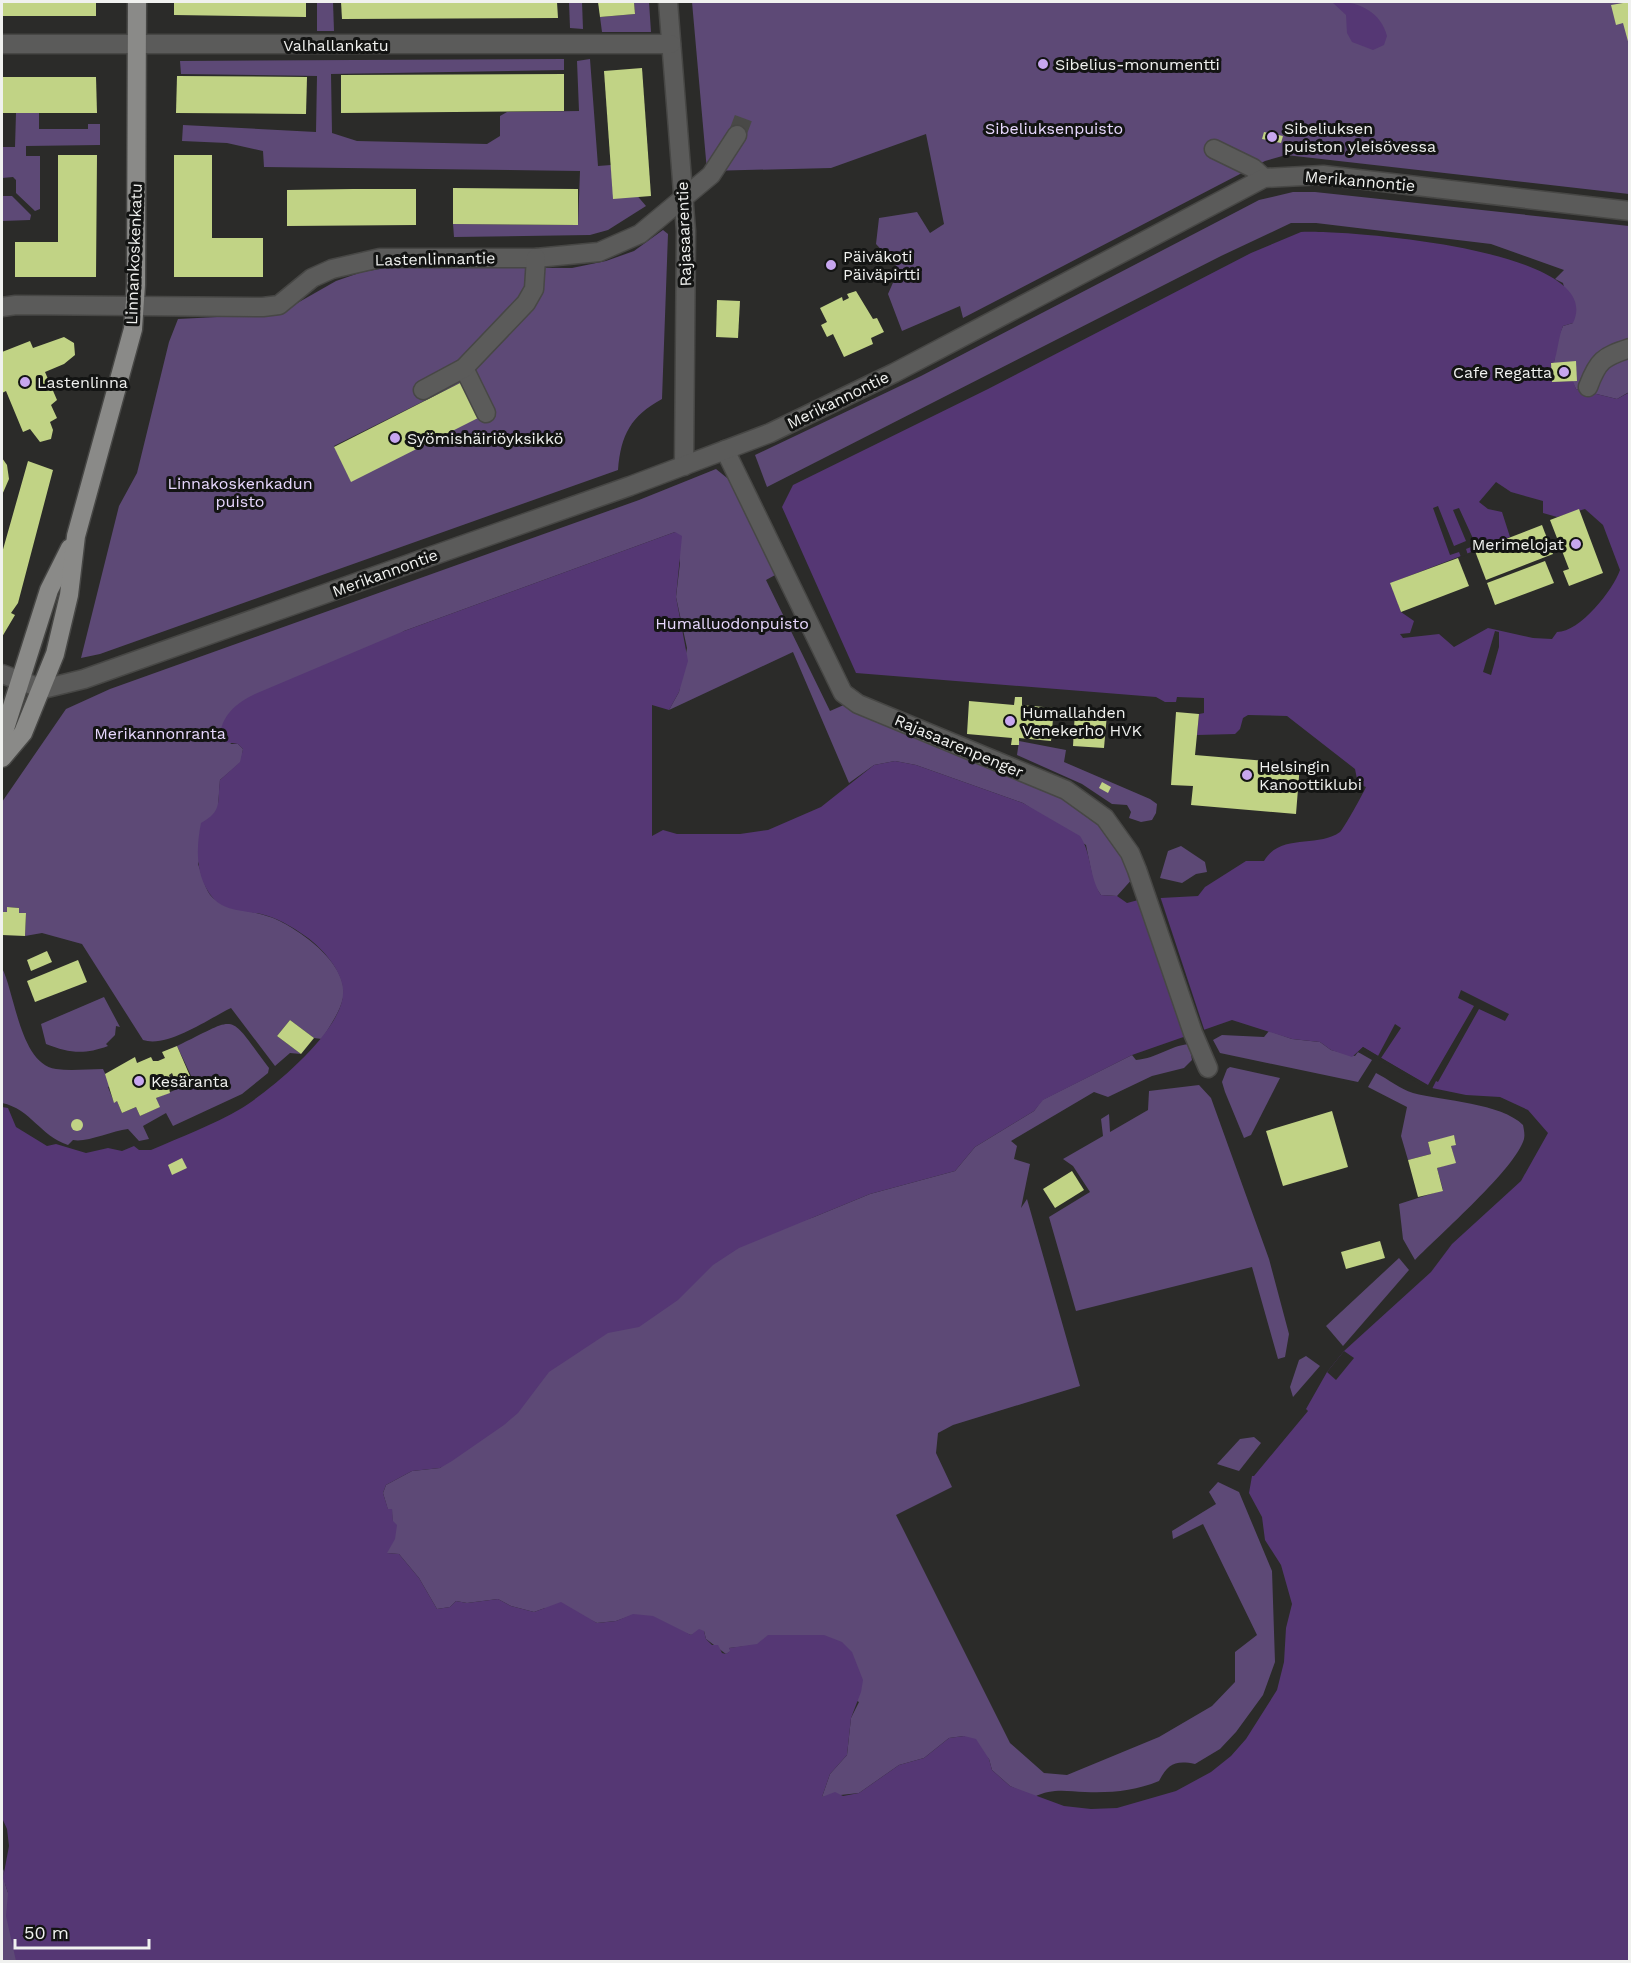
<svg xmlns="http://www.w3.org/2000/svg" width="1631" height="1963" font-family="'Work Sans',sans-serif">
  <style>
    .green { fill: #5d4976; fill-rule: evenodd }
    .water { fill: #553774; fill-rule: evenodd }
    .pier { fill: #2b2b29 }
    .building { fill: #c1d385 }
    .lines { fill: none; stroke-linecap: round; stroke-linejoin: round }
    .minor-tunnel { stroke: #494947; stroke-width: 18; stroke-dasharray: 18 9; stroke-linecap: butt }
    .minor-casing { stroke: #474745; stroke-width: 21 }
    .major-casing { stroke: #474745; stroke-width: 21 }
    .minor { stroke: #5b5b5a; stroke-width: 18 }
    .major { stroke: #8a8a88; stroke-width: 18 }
    .poi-dot { fill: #c7a6ef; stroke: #131413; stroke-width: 2 }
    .labels { text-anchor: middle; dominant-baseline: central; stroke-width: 6; stroke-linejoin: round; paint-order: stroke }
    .street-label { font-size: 16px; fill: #f0f1ef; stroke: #131413 }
    .poi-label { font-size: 16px; fill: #f0f1ef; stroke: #131413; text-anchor: start }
    .park-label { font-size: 16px; fill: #e8d8fe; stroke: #131413 }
  </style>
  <rect width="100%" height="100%" fill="#2b2b29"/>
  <!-- green -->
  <g class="green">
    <path d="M317,2H333L334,31H317Z"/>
    <path d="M569,2H582L583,29L570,28Z"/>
    <path d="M634,2H649L651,32H602L600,17L635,14Z"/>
    <path d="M692,2H1629V194L1286,155L1265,161L963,318L960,306L902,331L888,294L899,269L876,244L879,218L917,212L930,233L944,224L926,134L831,168L707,171Z"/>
    <path d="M564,59V70L331,74L332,133L357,141L487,144L500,136V116L507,112L579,111L577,61L590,59L598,166L611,165L646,206L608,230L590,235L454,237L453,224L578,225L580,171L264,167L263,151L227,143L182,141L183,125L316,132L317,76L181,74L180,61Z"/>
    <path d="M16,113H39V129H88V124H100V145L26,146V156H40V209L35,211L16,193V180L13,177L2,178V147H15Z"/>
    <path d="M1293,192H1315L1629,226V392L1617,399L1576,389L1572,381L1552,382L1551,363L1554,362L1557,340L1563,326L1573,323L1563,283L1555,279L1564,270L1491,244L1316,223H1291L1221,256L767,487L755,455L921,376L1238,211L1259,200Z"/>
    <path d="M2,196H12L31,215L30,220L2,221Z"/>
    <path d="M663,230L668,234L662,399C631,416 621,434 618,470L100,654L81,658L119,506L137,473L169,342L178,319L278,314L336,281L362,272L392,267L572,268L606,261L634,251ZM462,382L351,481L334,446Z"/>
    <path d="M716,469L732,482L777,574L766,580L830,711L846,704L1065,798C1102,822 1112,840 1134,877L1117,896L1101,895L1094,885L1086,845L1023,803L916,765L895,761L874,765L849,783L793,652L669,710L679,692L687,648L676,597L680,563L675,532L404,631L230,744H238L243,749L241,762L220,780L218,807L198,864C202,874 205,891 213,898C230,912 250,909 270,917C296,926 351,965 343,998C340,1012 329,1027 322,1039L314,1038L290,1020L277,1036L301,1054L290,1053L275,1066L231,1008C208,1019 168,1048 143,1040L82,944L42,933L25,936L26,913H19V908L7,907V912H2V802L66,709L110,689L639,500Z"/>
    <path d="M1019,741L1066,750L1064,762L1150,799L1157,804L1156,813L1152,820L1141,822L1129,818L1131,812L1127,805L1112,804L1082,784L1017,755Z"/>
    <path d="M1181,846L1205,862L1207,872L1196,874L1182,883L1160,878L1168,851Z"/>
    <path d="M2,968C15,993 20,1064 56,1069C71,1071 88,1069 103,1069L111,1086L108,1087L114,1102L117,1101L122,1113L136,1107L140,1116L159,1107L156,1098L194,1082L177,1046C240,1016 226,1011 269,1068L268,1073L242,1094L173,1126L166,1113L143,1126L149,1139L139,1141L128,1129C111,1131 86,1143 73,1140L68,1145C40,1136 31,1109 2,1103Z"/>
    <path d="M104,997L120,1027L116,1026L115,1035L106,1044L108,1046C84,1055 69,1053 46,1044L41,1024Z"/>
    <path d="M1269,1031L1292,1039L1320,1042L1331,1050L1355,1056L1358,1052L1372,1060L1358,1082L1220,1053L1213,1040L1222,1035L1264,1037Z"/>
    <path d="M1189,1044L1192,1060L1184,1068L1152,1076L1108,1097L1094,1092L1011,1141L1017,1146L1014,1159L1030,1164L1021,1208L1027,1199L1080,1386L953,1425L938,1433L936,1453L952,1487L896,1515L1010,1743L1044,1773L1067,1775L1159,1737L1212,1706L1235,1682V1652L1257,1635L1203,1524L1173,1539L1172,1531L1216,1504L1209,1492L1218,1482L1239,1492L1272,1571L1275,1662L1263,1695L1236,1732L1220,1749L1195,1764C1175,1760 1168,1764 1159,1781C1135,1791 1111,1793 1085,1792C1066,1791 1052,1788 1034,1797L1010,1786L992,1770L989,1759L964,1736L949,1738L924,1758L899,1765L859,1793L822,1797L830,1774L847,1755L851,1718L859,1702L757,1645L729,1648L731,1651L726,1654L706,1639L704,1631L691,1635L633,1615L616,1621L597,1623L582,1616L545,1608L534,1612L511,1606L498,1599L467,1603L456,1601L450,1607L437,1609L419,1578L399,1554L386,1553C398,1533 392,1530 392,1509L388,1510L383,1493L386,1485L412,1471L440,1468L559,1360L721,1249L814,1217L870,1194L955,1171L975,1147L1034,1111L1042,1100L1132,1055L1136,1060C1158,1058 1169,1046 1189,1044Z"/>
    <path d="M1230,1067L1280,1078L1251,1135L1244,1138L1225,1092L1222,1082L1227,1069Z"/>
    <path d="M1376,1073C1388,1079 1400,1089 1413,1093C1443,1101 1501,1103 1523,1125C1524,1130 1525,1135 1524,1139C1516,1168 1439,1235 1415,1260L1403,1239L1399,1204L1443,1190L1437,1168L1455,1162L1451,1146L1456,1144L1454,1136L1428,1142L1431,1154L1408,1160L1401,1136L1407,1107L1368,1087Z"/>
    <path d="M1199,1085L1211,1098L1269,1259L1289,1334L1285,1357L1278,1359L1252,1267L1076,1311L1049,1217L1090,1192L1073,1166L1063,1159L1103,1136L1101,1119L1109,1114L1110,1132L1148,1110L1149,1091Z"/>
    <path d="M1399,1258L1409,1270L1343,1346L1326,1326Z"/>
    <path d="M1306,1356L1320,1366L1293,1397L1290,1387L1299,1360Z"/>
    <path d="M1254,1437L1261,1443L1239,1471L1217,1464L1240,1439Z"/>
    <path d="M4,1869C0,1894 35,1940 48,1961L2,1962V1873Z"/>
  </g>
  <!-- water -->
  <g class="water">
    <path d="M1332,2C1356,0 1381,11 1387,36L1384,45L1373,50L1352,42L1347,33L1346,15Z"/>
    <path d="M1301,232C1344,230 1609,249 1573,323L1563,326C1558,339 1558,350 1554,362L1551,363L1552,382L1573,381L1576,389L1617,399L1630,392L1629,1961H16L6,1916L8,1893L3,1878L9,1846L7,1829L2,1818V1107L8,1108L16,1127L47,1146L56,1144L86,1153L108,1148L122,1151L134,1146L139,1150H151C181,1137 213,1125 242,1108C272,1089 341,1032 343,994C345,974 324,950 308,938C297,930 281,920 268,916C250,910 226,913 213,898C195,877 196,848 201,823C223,811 217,802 220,780L240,762L243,749L238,744L220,741C219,717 236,703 255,694L404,631L675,532L682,536L676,597L688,661L679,692L669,710L652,705V836L663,830L677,834H740L768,830L821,807L874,765L895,761L916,765L1023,803L1080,836C1092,854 1089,877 1101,895L1117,896L1127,903L1142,899L1198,896L1205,887L1246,861H1264C1280,833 1318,848 1340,832C1343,830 1364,792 1366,787L1358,784L1355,769L1287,716L1248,715L1243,718L1240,729L1235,734L1197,735L1199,714L1204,713V698L1177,697L1176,702H1165L1156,697L856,673L782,507L793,485L988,389L1251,253ZM1496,482L1511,492L1543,501V513L1557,517L1585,509L1603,525L1620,570C1613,590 1580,632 1557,632L1552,639L1533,638L1488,628L1454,647L1439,634L1403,638L1400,634L1410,633L1414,621L1401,612L1391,583L1510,537L1502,512L1488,509L1479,502ZM1232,1020L1292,1039L1320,1042L1331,1050L1352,1057L1363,1047L1432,1088L1466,1095L1500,1097L1528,1110L1548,1133L1521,1181L1452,1244L1431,1272L1344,1351L1327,1372L1306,1409L1308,1411L1254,1476H1252L1249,1493L1262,1517L1265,1540L1281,1565L1292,1604L1286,1628L1284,1662L1277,1690L1246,1739L1231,1756L1211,1772L1176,1791L1117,1808L1091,1809L1064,1806L1010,1786L992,1770L989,1759L976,1739L964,1736L949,1738L924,1758L899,1765L859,1793L843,1796L835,1792L822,1797L830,1774L847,1755L851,1718L861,1692L863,1680L852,1652L842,1642L824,1635H768L757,1644L729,1648L730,1651L726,1654L722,1653L718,1645H712L706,1639L704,1631L699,1629L691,1635L653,1616L633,1614L616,1621L597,1623L561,1602L534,1612L511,1606L498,1599L467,1603L456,1601L450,1607L437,1609L419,1578L399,1554L387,1553L395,1539L397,1525L393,1521L392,1509H388L383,1493L386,1485L412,1471L440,1468L452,1461L504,1425L518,1413L549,1372L608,1333L639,1327L678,1300L713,1265L739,1248L870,1194L955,1171L975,1147L1034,1111L1043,1100L1132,1055Z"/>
  </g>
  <!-- pier -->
  <g class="pier">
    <path d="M1438,506L1454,546L1466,541L1453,510L1459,508L1476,545L1466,549L1468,555L1461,557L1459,552L1450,555L1433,508Z"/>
    <path d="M1495,631L1499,632V647L1491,675L1483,672Z"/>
    <path d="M1160,896L1205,1032L1187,1038L1155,897Z"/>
    <path d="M1461,990L1509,1014L1505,1021L1479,1009L1438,1082L1436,1081L1431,1091L1363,1050L1360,1053L1358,1052L1363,1047L1378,1056L1395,1024L1401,1028L1381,1058L1428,1085L1474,1006L1458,998Z"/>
    <path d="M1344,1351L1354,1358L1336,1380L1327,1372Z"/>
  </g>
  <!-- building -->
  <g class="building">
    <rect x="2" y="2" width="94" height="14"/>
    <path d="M174,2H306V17L174,15Z"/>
    <path d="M341,2H557L558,18L342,19Z"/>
    <path d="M598,2H634L635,14L600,17Z"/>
    <path d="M1629,2V45L1623,23L1616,25L1611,5Z"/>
    <path d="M642,68L651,196L613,199L604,71Z"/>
    <path d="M564,74V111L341,113V75Z"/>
    <path d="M177,76L307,77L306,114L176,113Z"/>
    <path d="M2,77H96L97,113H2Z"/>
    <path d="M1264,132L1283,136L1281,143L1262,139Z"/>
    <path d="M58,155H97L96,277H15V242H58Z"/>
    <path d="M174,155H212V238H263V277H174Z"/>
    <path d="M453,188L578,189V225L453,224Z"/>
    <path d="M353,189H416V225L287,226V190Z"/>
    <path d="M856,291L873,319L877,318L884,332L871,338L873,344L844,357L833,334L827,337L821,325L827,322L820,308L842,297L843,301L849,298L847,294Z"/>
    <path d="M717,300L740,301L738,338L716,337Z"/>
    <path d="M64,337L74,343L75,355L64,364L45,372L57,400L51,405L57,418L50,422L53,430L51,439L40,442L30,429L23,432L6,391L2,393V352L30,341L33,348Z"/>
    <path d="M1576,361L1577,381L1552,382L1551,363Z"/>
    <path d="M462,382L480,417L351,482L334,447Z"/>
    <path d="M2,458L7,465L9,479L2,495Z"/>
    <path d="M28,461L53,470L18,603L11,613L15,615L2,637V553Z"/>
    <path d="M1579,509L1603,573L1569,586L1563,571L1569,569L1550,520Z"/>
    <path d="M1542,525L1553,554L1486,580L1475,551Z"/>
    <path d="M1458,558L1469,586L1401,612L1390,583Z"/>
    <path d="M1545,561L1554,583L1495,605L1487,583Z"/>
    <path d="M1015,697H1022V705L1054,708L1051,741L1019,738V745H1011L1012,738L967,734L969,701L1014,705Z"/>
    <path d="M1075,711L1107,714L1104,748L1073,746Z"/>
    <path d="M1176,712L1199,714L1195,755L1300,764L1296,814L1191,805L1193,786L1171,785Z"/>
    <path d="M1102,782L1111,787L1108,793L1099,788Z"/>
    <path d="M7,907L19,908V913H26L25,936L2,935V912H7Z"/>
    <path d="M47,951L52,962L31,971L27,960Z"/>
    <path d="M78,960L87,982L35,1002L27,981Z"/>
    <path d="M290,1020L314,1038L301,1054L277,1036Z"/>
    <path d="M177,1046L190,1076L176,1083L172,1073L169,1075L171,1081L168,1082L170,1093L156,1098L160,1107L140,1116L136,1107L122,1113L117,1101L114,1103L105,1074L135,1057L137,1063L151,1057L153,1061H158L165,1058L162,1052Z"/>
    <path d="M1332,1111L1348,1167L1283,1186L1266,1131Z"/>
    <circle cx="77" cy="1125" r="6"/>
    <path d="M1454,1135L1456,1145L1451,1146L1456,1163L1437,1168L1443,1191L1418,1197L1408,1160L1431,1154L1428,1142Z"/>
    <path d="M182,1158L187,1168L172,1175L168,1165Z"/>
    <path d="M1072,1171L1084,1190L1055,1208L1043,1189Z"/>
    <path d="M1380,1241L1385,1258L1346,1269L1341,1252Z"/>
  </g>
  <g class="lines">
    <!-- minor-tunnel -->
    <path class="minor-tunnel" d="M737,135L746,111"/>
    <!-- minor casing -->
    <g class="minor-casing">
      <g id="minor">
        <path d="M668,2L686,231L684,466"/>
        <path d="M2,44H671"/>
        <path d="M1214,149L1253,168L1264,178"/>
        <path d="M2,307L16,305L263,307L279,305L312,278L332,269L380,258H536L599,252L640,234L711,175L737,135"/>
        <path d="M464,368L486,413"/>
        <path d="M1588,387C1598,360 1603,357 1630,348"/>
        <path d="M423,390L464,368L526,303L534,289L536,258"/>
        <path d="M725,450L843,693L858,704L1066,790L1105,818L1130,853L1137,870L1193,1033L1208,1068"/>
        <path d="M2,674L43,689L84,679L630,486L770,433L894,373L1264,178L1323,175L1630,211"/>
      </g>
    </g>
    <!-- major casing -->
    <g class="major-casing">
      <g id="major">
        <path d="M2,738L49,590L70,548"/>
        <path d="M2,758L23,733L55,654L69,595L76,536L133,329L136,285L137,2"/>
      </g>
    </g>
    <!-- minor -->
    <use href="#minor" class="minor"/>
    <!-- major -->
    <use href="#major" class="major"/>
  </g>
  <!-- markers -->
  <g class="poi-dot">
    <circle cx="1043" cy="64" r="6"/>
    <circle cx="1272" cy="137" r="6"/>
    <circle cx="831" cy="265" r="6"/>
    <circle cx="1564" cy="372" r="6"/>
    <circle cx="25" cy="382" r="6"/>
    <circle cx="395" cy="438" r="6"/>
    <circle cx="1576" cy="544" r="6"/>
    <circle cx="1010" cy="721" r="6"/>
    <circle cx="1247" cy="775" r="6"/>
    <circle cx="139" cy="1081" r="6"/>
  </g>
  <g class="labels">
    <!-- street labels -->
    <g class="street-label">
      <text x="336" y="45">Valhallankatu</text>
      <text transform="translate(1360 181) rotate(5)">Merikannontie</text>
      <text transform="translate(684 234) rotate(-92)">Rajasaarentie</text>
      <text transform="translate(134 254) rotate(-88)">Linnankoskenkatu</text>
      <text transform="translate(435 259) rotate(-1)">Lastenlinnantie</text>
      <text transform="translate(838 400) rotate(-26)">Merikannontie</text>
      <text transform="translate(385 573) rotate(-20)">Merikannontie</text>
      <text transform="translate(959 746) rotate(23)">Rajasaarenpenger</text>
    </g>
    <!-- poi labels -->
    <g class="poi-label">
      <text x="1055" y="64">Sibelius-monumentti</text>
      <text x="1284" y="128">Sibeliuksen<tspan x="1284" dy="18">puiston yleisövessa</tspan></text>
      <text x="843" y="256">Päiväkoti<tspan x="843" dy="18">Päiväpirtti</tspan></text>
      <text x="1552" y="372" text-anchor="end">Cafe Regatta</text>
      <text x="37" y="382">Lastenlinna</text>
      <text x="407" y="438">Syömishäiriöyksikkö</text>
      <text x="1564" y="544" text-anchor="end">Merimelojat</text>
      <text x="1022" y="712">Humallahden<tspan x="1022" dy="18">Venekerho HVK</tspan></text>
      <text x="1259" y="766">Helsingin<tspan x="1259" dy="18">Kanoottiklubi</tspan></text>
      <text x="151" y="1081">Kesäranta</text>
    </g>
    <!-- park labels -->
    <g class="park-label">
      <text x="1054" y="128">Sibeliuksenpuisto</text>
      <text x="240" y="483">Linnakoskenkadun<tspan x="240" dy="18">puisto</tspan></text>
      <text x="732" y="623">Humalluodonpuisto</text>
      <text x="160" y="733">Merikannonranta</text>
    </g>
  </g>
  <!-- border -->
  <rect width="1631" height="1963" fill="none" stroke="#f0f1ef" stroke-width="6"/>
  <!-- scale -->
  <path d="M15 1939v9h134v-9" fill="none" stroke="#f0f1ef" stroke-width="3"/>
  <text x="24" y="1939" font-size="18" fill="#f0f1ef" stroke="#131413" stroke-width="4.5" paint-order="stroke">50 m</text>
</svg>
